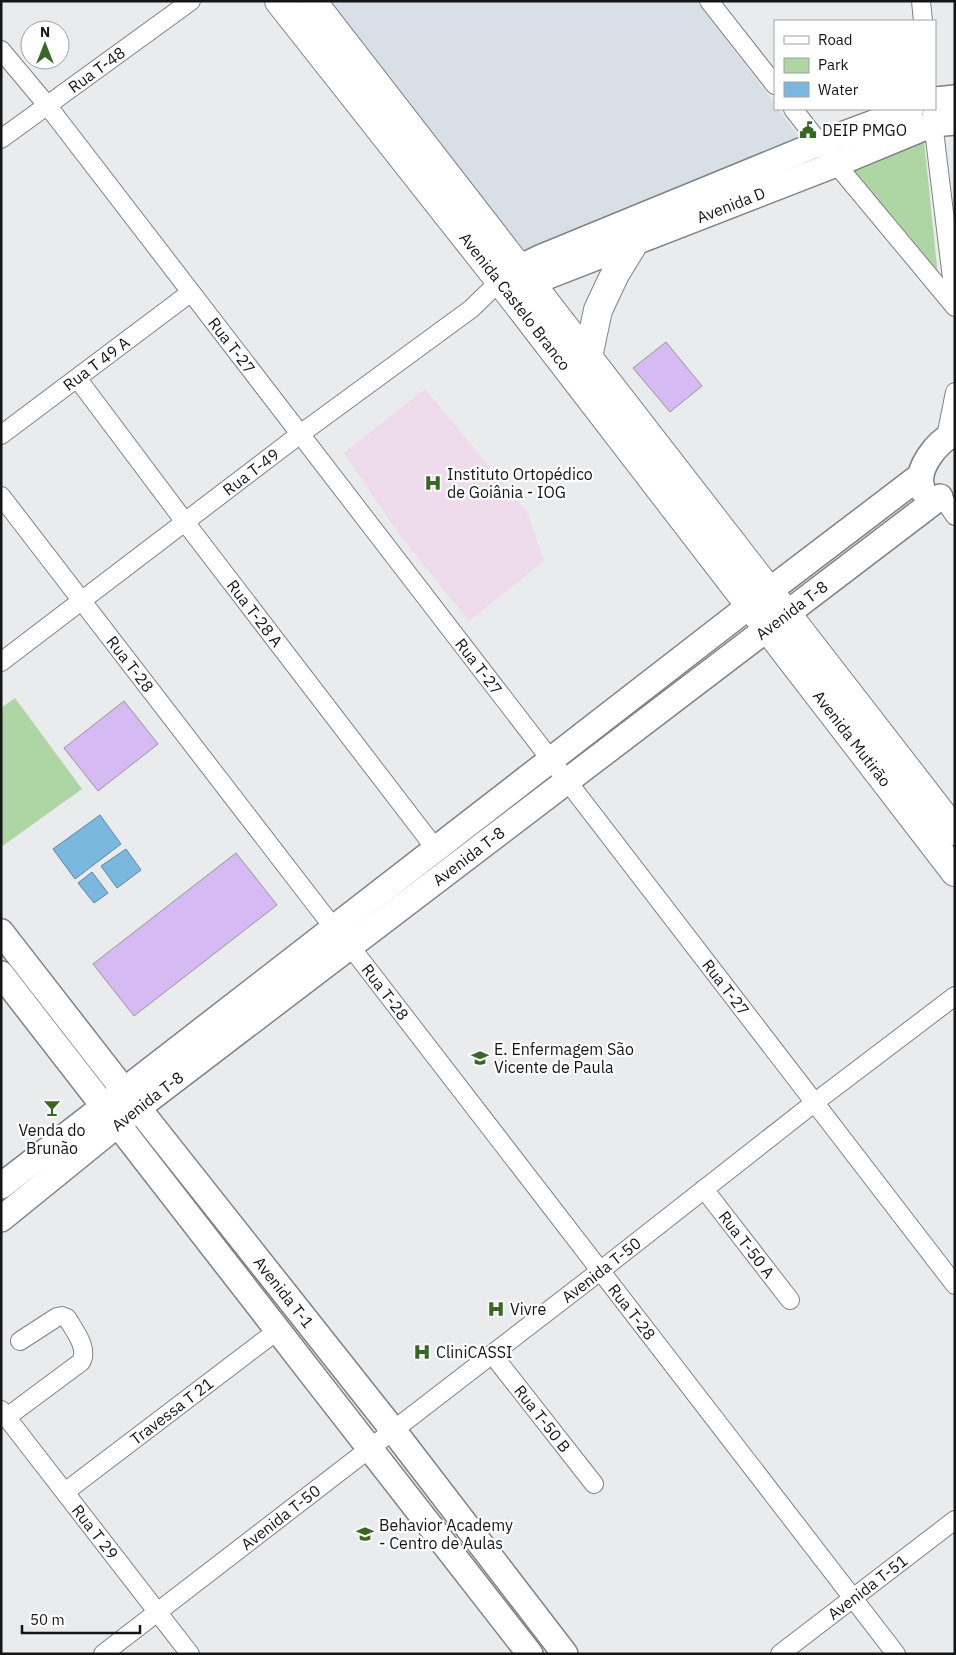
<svg xmlns="http://www.w3.org/2000/svg" width="956" height="1655" font-family="'IBM Plex Sans',sans-serif">
  <style>
    .built { fill: #d8dfe6 }
    .medical { fill: #eedbeb }
    .green { fill: #aed6a4 }
    .water { fill: #7bb8e0; stroke: #5c87a3 }
    .building { fill: #d5baf4; stroke: #969697 }
    .lines { fill: none; stroke-linecap: round; stroke-linejoin: round }
    .street-casing { stroke: #808183; stroke-width: 20 }
    .secondary-casing { stroke: #808183; stroke-width: 28 }
    .primary-casing { stroke: #808183; stroke-width: 30 }
    .street { stroke: #fff; stroke-width: 18 }
    .secondary { stroke: #fff; stroke-width: 25 }
    .primary { stroke: #fff; stroke-width: 28 }
    .labels { text-anchor: middle; dominant-baseline: central; stroke-width: 4.5; stroke-linejoin: round; paint-order: stroke }
    .street-label { font-size: 16px; fill: #151516; stroke: #fff }
    .poi-label { font-size: 16px; fill: #151516; stroke: #fff; text-anchor: start }
  </style>
  <rect width="100%" height="100%" fill="#eaebed"/>
  <!-- built -->
  <path class="built" d="M319,1H696L775,104V109H778L801,139L525,250Z"/>
  <!-- medical -->
  <path class="medical" d="M425,389L527,512L544,561L469,621L399,534L344,453Z"/>
  <!-- green -->
  <g class="green">
    <path d="M924,140L938,276L845,168Z"/>
    <path d="M15,698L82,789L1,847V708Z"/>
  </g>
  <!-- water -->
  <g class="water">
    <path d="M100,815L121,844L75,879L53,849Z"/>
    <path d="M126,849L141,870L117,888L101,866Z"/>
    <path d="M92,872L108,893L94,903L78,883Z"/>
  </g>
  <!-- building -->
  <g class="building">
    <path d="M666,342L702,386L670,412L633,368Z"/>
    <path d="M124,701L158,744L98,791L64,748Z"/>
    <path d="M236,853L277,905L134,1016L93,964Z"/>
  </g>
  <g class="lines">
    <!-- street casing -->
    <g class="street-casing">
      <g id="street">
        <path d="M709,1L775,85"/>
        <path d="M921,1L923,21"/>
        <path id="s1" d="M1,50L47,105L955,1285"/>
        <path d="M793,109L836,164L955,307"/>
        <path d="M932,114L955,303"/>
        <path id="s2" d="M1,139L191,1"/>
        <path id="s3" d="M77,378L185,522L435,848"/>
        <path id="s4" d="M1,435L190,293"/>
        <path d="M946,437L955,392"/>
        <path id="s5" d="M1,496L333,927"/>
        <path d="M942,497L955,516"/>
        <path id="s6" d="M1,662L299,435L471,309L500,281"/>
        <path id="s7" d="M350,946L896,1654"/>
        <path id="s8" d="M704,1189L790,1300"/>
        <path id="s9" d="M492,1354L594,1484"/>
        <path id="s10" d="M1,1410L190,1654"/>
        <path d="M7,1417L81,1362C89,1348 74,1330 67,1318L62,1316L57,1317L20,1341"/>
        <path id="s11" d="M65,1492L278,1330"/>
        <path id="s12" d="M103,1654L600,1271L814,1103L955,996"/>
        <path id="s13" d="M780,1654L955,1520"/>
      </g>
    </g>
    <!-- secondary casing -->
    <g class="secondary-casing">
      <g id="secondary">
        <path d="M935,100L955,98"/>
        <path d="M502,279L519,268L542,257L820,143L911,109"/>
        <path id="s14" d="M512,293L548,276L836,164L933,124L955,122"/>
        <path d="M923,491C913,470 937,442 955,433"/>
        <path id="s15" d="M1,932L123,1089L393,1430L565,1654"/>
        <path d="M1,974C176,1202 354,1427 530,1654"/>
        <path d="M1,1186C249,992 498,799 748,607C805,563 863,520 920,476"/>
        <path id="s16" d="M1,1219L139,1107L940,497"/>
      </g>
    </g>
    <!-- primary casing -->
    <g class="primary-casing">
      <g id="primary">
        <path id="s17" d="M279,1L500,281L955,872"/>
        <path d="M312,1L955,831"/>
        <path d="M588,357L598,310L615,274L634,243"/>
      </g>
    </g>
    <!-- street -->
    <use href="#street" class="street"/>
    <!-- secondary -->
    <use href="#secondary" class="secondary"/>
    <!-- primary -->
    <use href="#primary" class="primary"/>
  </g>
  <!-- icons -->
  <defs>
    <g id="civic-bare" transform="scale(1.35)"><path d="M-.6-6.5H3V-4.5H.6V-3L4-1V1h2V6H-6V1h2V-1L-.6-3ZM-1.2 2.5V6h2.4V2.5Z" fill="#396725" stroke="#fff" stroke-width="2.5" paint-order="stroke"/></g>
    <g id="hospital-bare" transform="scale(1.35)"><path d="M-5-5h3v3.5h4V-5h3V5h-3V1.5h-4V5h-3Z" fill="#396725" stroke="#fff" stroke-width="2.5" paint-order="stroke"/></g>
    <g id="university-bare" transform="scale(1.35)"><path d="M0-5L7-2L0 1L-7-2ZM-4 1L0 2.5L4 1V4Q0 6-4 4Z" fill="#396725" stroke="#fff" stroke-width="2.5" paint-order="stroke"/></g>
    <g id="bar-bare" transform="scale(1.35)"><path d="M-6-5H6L.8 .8V4.5H3.5V6h-7V4.5H-.8V.8Z" fill="#396725" stroke="#fff" stroke-width="2.5" paint-order="stroke"/></g>
  </defs>
  <g fill-rule="evenodd">
    <use href="#civic-bare" x="808" y="130"/>
    <use href="#hospital-bare" x="433" y="483"/>
    <use href="#university-bare" x="480" y="1058"/>
    <use href="#bar-bare" x="52" y="1108"/>
    <use href="#hospital-bare" x="496" y="1309"/>
    <use href="#hospital-bare" x="422" y="1352"/>
    <use href="#university-bare" x="365" y="1534"/>
  </g>
  <g class="labels">
    <!-- street labels -->
    <g class="street-label">
      <text stroke="none"><textPath href="#s2" startOffset="118">Rua T-48</textPath></text>
      <text stroke="none"><textPath href="#s14" startOffset="236">Avenida D</textPath></text>
      <text stroke="none"><textPath href="#s17" startOffset="382">Avenida Castelo Branco</textPath></text>
      <text stroke="none"><textPath href="#s1" startOffset="375">Rua T-27</textPath></text>
      <text stroke="none"><textPath href="#s4" startOffset="119">Rua T 49 A</textPath></text>
      <text stroke="none"><textPath href="#s6" startOffset="314">Rua T-49</textPath></text>
      <text stroke="none"><textPath href="#s16" startOffset="998">Avenida T-8</textPath></text>
      <text stroke="none"><textPath href="#s3" startOffset="295">Rua T-28 A</textPath></text>
      <text stroke="none"><textPath href="#s5" startOffset="212">Rua T-28</textPath></text>
      <text stroke="none"><textPath href="#s1" startOffset="780">Rua T-27</textPath></text>
      <text stroke="none"><textPath href="#s17" startOffset="934">Avenida Mutirão</textPath></text>
      <text stroke="none"><textPath href="#s16" startOffset="592">Avenida T-8</textPath></text>
      <text stroke="none"><textPath href="#s1" startOffset="1185">Rua T-27</textPath></text>
      <text stroke="none"><textPath href="#s7" startOffset="58">Rua T-28</textPath></text>
      <text stroke="none"><textPath href="#s16" startOffset="188">Avenida T-8</textPath></text>
      <text stroke="none"><textPath href="#s8" startOffset="70">Rua T-50 A</textPath></text>
      <text stroke="none"><textPath href="#s12" startOffset="629">Avenida T-50</textPath></text>
      <text stroke="none"><textPath href="#s15" startOffset="458">Avenida T-1</textPath></text>
      <text stroke="none"><textPath href="#s7" startOffset="462">Rua T-28</textPath></text>
      <text stroke="none"><textPath href="#s11" startOffset="134">Travessa T 21</textPath></text>
      <text stroke="none"><textPath href="#s9" startOffset="82">Rua T-50 B</textPath></text>
      <text stroke="none"><textPath href="#s12" startOffset="224">Avenida T-50</textPath></text>
      <text stroke="none"><textPath href="#s10" startOffset="154">Rua T 29</textPath></text>
      <text stroke="none"><textPath href="#s13" startOffset="110">Avenida T-51</textPath></text>
    </g>
    <!-- poi labels -->
    <g class="poi-label">
      <text x="822" y="130">DEIP PMGO</text>
      <text x="447" y="474">Instituto Ortopédico<tspan x="447" dy="18">de Goiânia - IOG</tspan></text>
      <text x="494" y="1049">E. Enfermagem São<tspan x="494" dy="18">Vicente de Paula</tspan></text>
      <text x="52" y="1130" text-anchor="middle">Venda do<tspan x="52" dy="18">Brunão</tspan></text>
      <text x="510" y="1309">Vivre</text>
      <text x="436" y="1352">CliniCASSI</text>
      <text x="379" y="1525">Behavior Academy<tspan x="379" dy="18">- Centro de Aulas</tspan></text>
    </g>
  </g>
  <!-- border -->
  <rect width="956" height="1655" fill="none" stroke="#151516" stroke-width="5"/>
  <!-- legend -->
  <rect x="774" y="20" width="162" height="90" fill="#ffffff" stroke="#a1a1a2"/>
  <rect x="784" y="36" width="25" height="8" fill="#ffffff" stroke="#a1a1a2"/>
  <text x="818" y="45" font-size="15" fill="#151516">Road</text>
  <rect x="784" y="58" width="25" height="15" fill="#aed6a4" stroke="#a1a1a2"/>
  <text x="818" y="70" font-size="15" fill="#151516">Park</text>
  <rect x="784" y="82" width="25" height="15" fill="#7bb8e0" stroke="#a1a1a2"/>
  <text x="818" y="95" font-size="15" fill="#151516">Water</text>
  <!-- north arrow -->
  <g transform="translate(45 45)"><circle r="24" fill="#ffffff" stroke="#a1a1a2"/>
  <path d="M0-4L9 19L0 12L-9 19Z" fill="#396725"/>
  <text y="-8" font-size="14" font-weight="bold" text-anchor="middle" fill="#151516">N</text>
  </g>
  <!-- scale -->
  <path d="M22 1625v8h118v-8" fill="none" stroke="#151516" stroke-width="2.5"/>
  <text x="30" y="1625" font-size="15" fill="#151516" stroke="#ffffff" stroke-width="4" paint-order="stroke">50 m</text>
</svg>
